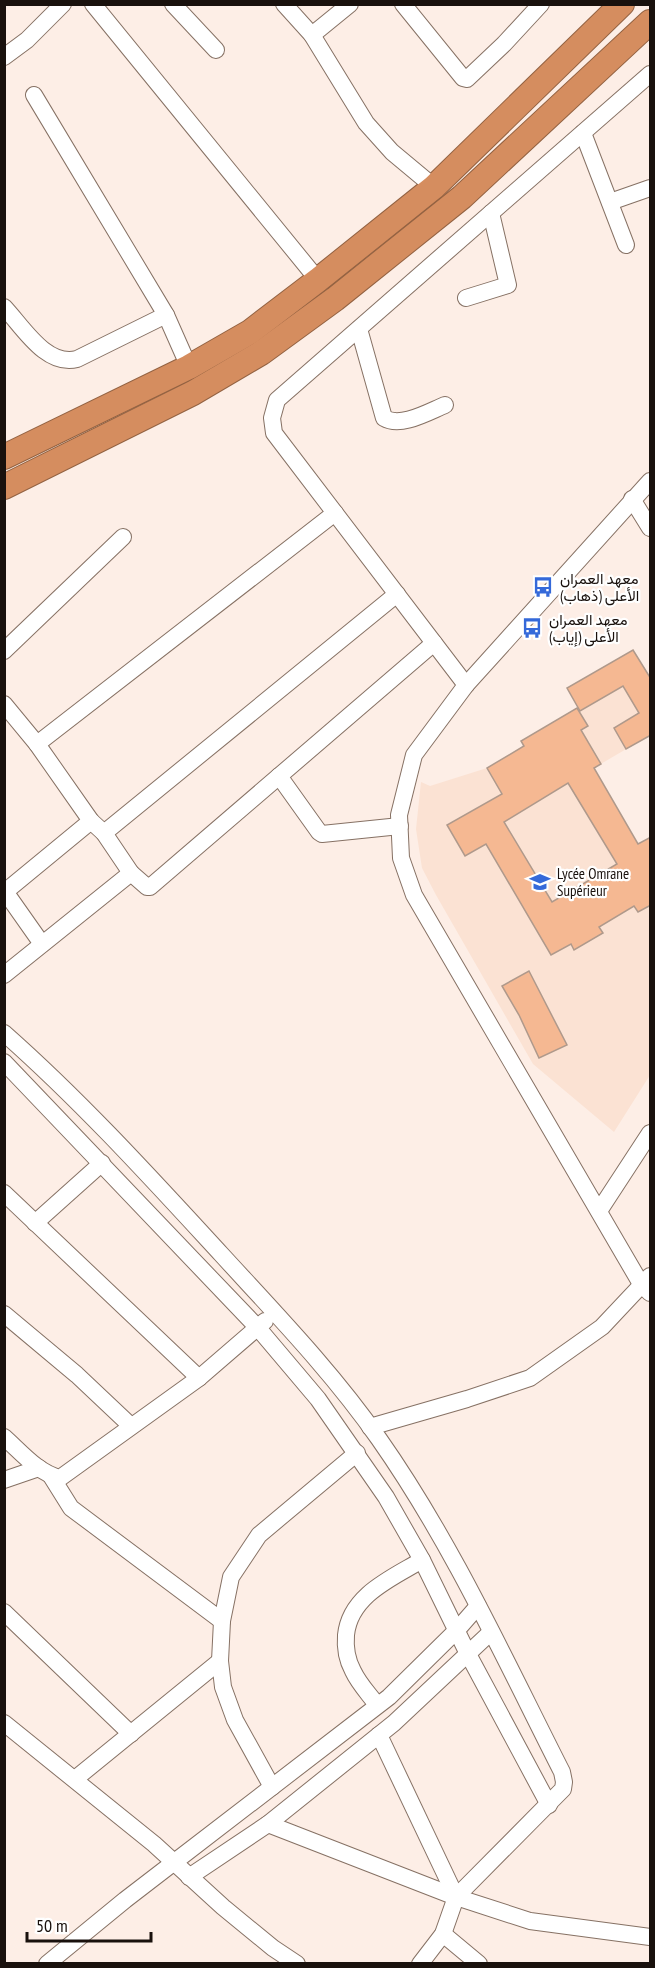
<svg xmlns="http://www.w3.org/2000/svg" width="655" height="1968" font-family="'PT Sans Narrow',Vazirmatn,sans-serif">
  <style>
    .built { fill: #fbe2d3 }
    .building { fill: #f5b892; stroke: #af998b; stroke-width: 1.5; fill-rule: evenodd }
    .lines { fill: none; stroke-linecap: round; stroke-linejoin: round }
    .minor-casing { stroke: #867164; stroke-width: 18 }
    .highway-casing { stroke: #936242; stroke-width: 26 }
    .minor { stroke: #fff; stroke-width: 16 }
    .highway { stroke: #d58d5f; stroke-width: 24 }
    .labels { text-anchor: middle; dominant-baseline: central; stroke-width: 4.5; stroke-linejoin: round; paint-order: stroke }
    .poi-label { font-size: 15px; fill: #19110d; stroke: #fff; text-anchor: start }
  </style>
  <rect width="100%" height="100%" fill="#fdeee6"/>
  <!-- built -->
  <path class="built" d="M633,650L650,679V735L594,768L638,844L650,837V1075L614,1132L533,1064L436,895L422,868L416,829L421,782L430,786L487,768L523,746L521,741L578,707L567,688Z"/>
  <!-- building -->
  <g class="building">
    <path d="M633,650L651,679V735L626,749L614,728L639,713L623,686L580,711L567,688Z"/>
    <path d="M577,708L588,726L581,730L601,764L594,768L638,844L651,837V905L638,912L634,906L599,927L603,933L574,950L571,944L551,955L486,844L465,856L447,825L502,794L487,768L524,746L521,741ZM568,783L617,864L552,902L504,822Z"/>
    <path d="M529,971L567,1045L539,1058L519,1015L502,986Z"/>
  </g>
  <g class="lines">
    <!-- minor casing -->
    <g class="minor-casing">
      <g id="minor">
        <path d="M93,4L318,280"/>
        <path d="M173,4L216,50"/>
        <path d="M284,4L312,35L366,123L392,152L434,187"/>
        <path d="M403,4L463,78L467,79L504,44L541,4"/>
        <path d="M312,35L350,4"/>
        <path d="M4,57L27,40L63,4"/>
        <path d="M34,95L166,315L189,367"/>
        <path d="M583,133L626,245"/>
        <path d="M610,202L650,188"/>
        <path d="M466,298L508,285L491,213"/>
        <path d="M4,307C23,327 46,367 77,359L166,315"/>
        <path d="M359,329L384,418C401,428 428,412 445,405"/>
        <path d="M650,481L466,685L414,755L399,815L401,858L414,895L641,1284L650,1293"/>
        <path d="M632,499L650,528"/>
        <path d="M4,651L123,537"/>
        <path d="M466,685L274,433L272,418L277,400L650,74"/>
        <path d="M4,704L37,744L91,821L104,833L131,873L147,887H150L434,643"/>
        <path d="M37,744L335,513"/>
        <path d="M279,776L319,832L322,834L400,826"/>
        <path d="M104,833L397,594"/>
        <path d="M4,890L42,944"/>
        <path d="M6,891L91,821"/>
        <path d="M4,975L131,873"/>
        <path d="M4,1033C82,1102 151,1178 221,1254C276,1314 333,1373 379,1439C452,1543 505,1660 562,1772L564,1782L563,1789L456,1897L443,1934L420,1964"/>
        <path d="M4,1062L258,1328L318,1399L386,1497L422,1560L468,1654L549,1805"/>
        <path d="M4,1193L199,1378"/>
        <path d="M599,1211L650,1133"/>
        <path d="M35,1223L102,1163"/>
        <path d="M4,1314L77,1375L131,1426"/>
        <path d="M370,1427L467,1399L530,1378L602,1327L650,1276"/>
        <path d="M4,1437C21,1452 38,1473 60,1478L199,1378L265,1321"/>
        <path d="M51,1476L71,1508L222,1621"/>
        <path d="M4,1480L39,1468"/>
        <path d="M4,1612L131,1734"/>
        <path d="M377,1705C369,1694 359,1684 353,1671C347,1660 345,1647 346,1635C350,1595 392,1578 422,1560"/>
        <path d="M4,1723L154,1844L223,1907L273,1948L297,1964"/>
        <path d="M379,1735L456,1897"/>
        <path d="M75,1779L220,1661"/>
        <path d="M272,1787L235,1720L223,1687L220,1661L222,1621L231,1577L259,1535L357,1453"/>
        <path d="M268,1824L456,1897L530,1921L650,1937"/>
        <path d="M189,1877L268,1824L394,1723L491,1632"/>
        <path d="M443,1934L479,1964"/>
        <path d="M47,1964L125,1900L389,1697L457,1630L478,1606"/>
      </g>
    </g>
    <!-- highway casing -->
    <g class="highway-casing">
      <g id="highway">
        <path d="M4,457L189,367L250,332L318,280L434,187L622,4"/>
        <path d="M4,487L193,393L261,353L335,299L462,197L650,22"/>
      </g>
    </g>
    <!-- minor -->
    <use href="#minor" class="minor"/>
    <!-- highway -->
    <use href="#highway" class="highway"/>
  </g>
  <!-- icons -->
  <defs>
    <g id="bus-bare" transform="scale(1.62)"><path d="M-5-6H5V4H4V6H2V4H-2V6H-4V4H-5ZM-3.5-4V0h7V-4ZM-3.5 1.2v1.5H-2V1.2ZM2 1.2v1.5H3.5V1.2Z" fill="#3569d9" stroke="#fff" stroke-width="2.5" paint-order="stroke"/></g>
    <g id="school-bare" transform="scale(1.62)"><path d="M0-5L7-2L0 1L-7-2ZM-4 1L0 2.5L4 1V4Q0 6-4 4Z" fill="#3569d9" stroke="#fff" stroke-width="2.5" paint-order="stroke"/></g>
  </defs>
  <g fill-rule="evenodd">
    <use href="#bus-bare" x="543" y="587"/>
    <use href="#bus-bare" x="532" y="628"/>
    <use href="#school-bare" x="540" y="882"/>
  </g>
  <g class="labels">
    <!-- poi labels -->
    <g class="poi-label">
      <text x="560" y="578">معهد العمران<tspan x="560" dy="17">الأعلى (ذهاب)</tspan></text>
      <text x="549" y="619">معهد العمران<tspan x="549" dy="17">الأعلى (إياب)</tspan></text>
      <text x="557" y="873">Lycée Omrane<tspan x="557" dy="17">Supérieur</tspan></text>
    </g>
  </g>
  <!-- border -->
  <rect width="655" height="1968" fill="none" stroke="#19110d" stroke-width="12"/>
  <!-- scale -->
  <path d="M27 1932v9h124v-9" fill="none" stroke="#19110d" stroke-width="3"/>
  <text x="36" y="1932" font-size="18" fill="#19110d" stroke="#ffffff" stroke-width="4.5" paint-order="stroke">50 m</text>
</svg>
